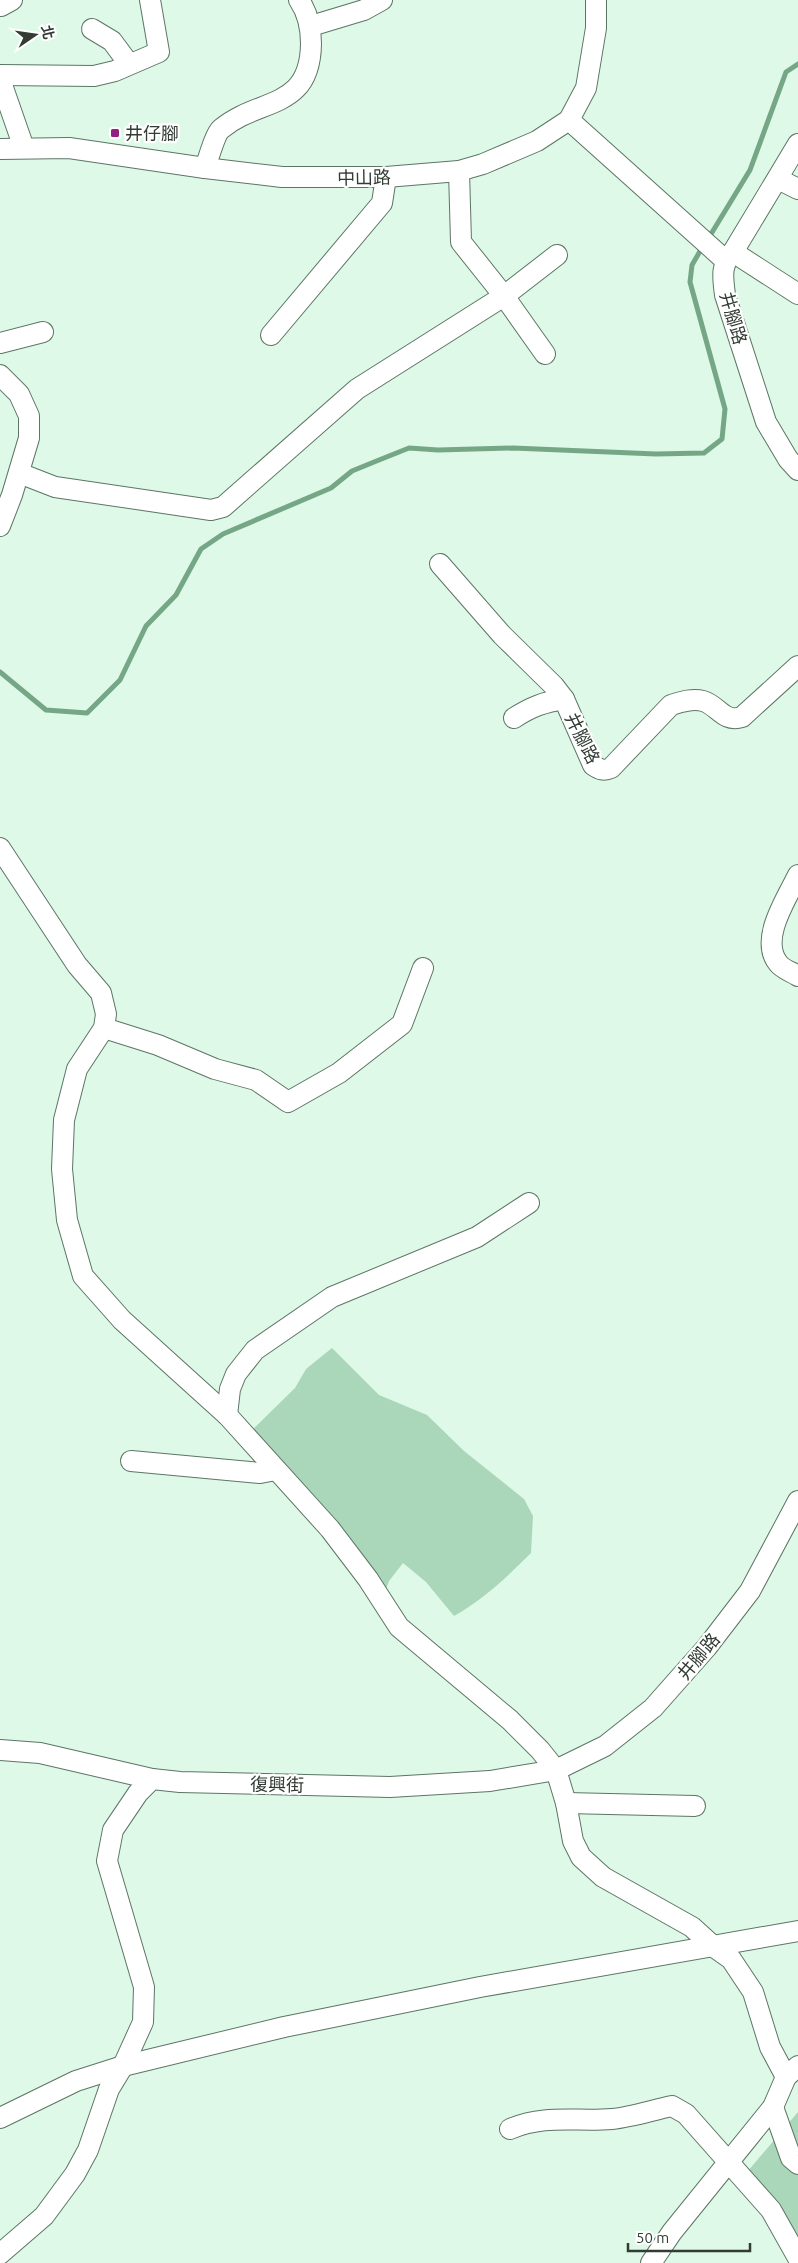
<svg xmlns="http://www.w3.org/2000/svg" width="798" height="2263" font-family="Ubuntu,'Noto Sans TC',sans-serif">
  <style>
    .green { fill: #aad6b9 }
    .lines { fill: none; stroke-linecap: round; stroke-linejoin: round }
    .stream { stroke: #75a787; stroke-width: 5 }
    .minor-casing { stroke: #5d7565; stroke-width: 22 }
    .minor { stroke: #fff; stroke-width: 20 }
    .poi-dot { fill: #932181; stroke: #fff; stroke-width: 2 }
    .labels { text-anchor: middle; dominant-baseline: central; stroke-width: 4.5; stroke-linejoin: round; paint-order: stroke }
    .poi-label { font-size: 18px; fill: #323c35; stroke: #fff; text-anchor: start }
    .street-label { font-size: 18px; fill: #323c35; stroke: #fff }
  </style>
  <rect width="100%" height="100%" fill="#def9e7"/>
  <!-- green -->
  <g class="green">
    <path d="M332,1348L379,1395L427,1415L464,1451L524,1499L533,1516L531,1553C507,1577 484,1599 454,1616L426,1582L403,1563L389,1581L380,1606L246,1436L295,1388L306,1369Z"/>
    <path d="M798,2112V2263H789L742,2178Z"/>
  </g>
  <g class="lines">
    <!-- stream -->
    <g class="stream">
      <path d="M708,239L750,170L786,72L798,64"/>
      <path d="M0,672L46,710L87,713L120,680L146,626L176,595L201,549L223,534L331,488L352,471L379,460L409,448L438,450L513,448L656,454L704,453L722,439L725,409L690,282L692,265L703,246"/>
    </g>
    <!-- minor casing -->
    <g class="minor-casing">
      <g id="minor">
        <path d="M1,6L12,0"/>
        <path d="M311,26L364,10L382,0"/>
        <path d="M92,29L112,41L129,64"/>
        <path d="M0,75L94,76L115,71L159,52L150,0"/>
        <path d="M0,79L24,148"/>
        <path d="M569,120L725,260"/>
        <path d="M798,144L733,252C720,265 723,278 725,295L766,422L788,459L798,470"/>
        <path d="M0,149L69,148L205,168L282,177H386L459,171L483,164L537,141L569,120L586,88L596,28V0"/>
        <path d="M205,168C208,160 215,134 221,129C259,97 310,111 311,44C311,28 308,13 299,0"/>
        <path d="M459,171L461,242L504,296L545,354"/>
        <path d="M778,179L798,189"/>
        <path d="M733,252L798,294"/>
        <path d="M271,335L382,203L386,177"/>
        <path d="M0,343L43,332"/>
        <path d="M0,375L19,394L29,416V438L12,495L0,526"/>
        <path d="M19,473L55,487L211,510L223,507L357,389L504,296L557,255"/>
        <path d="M440,564L502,635L554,686L564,699L593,765C600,770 604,771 611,768L671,705C681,702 692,698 703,701C718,705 723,723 742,717L798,666"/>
        <path d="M514,718C531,707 544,702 564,699"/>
        <path d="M0,848L77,965L101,993L106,1014L104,1028L77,1069L64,1120L62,1169L67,1220L83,1276L122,1320L227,1415L330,1529L368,1579L399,1627L510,1720L540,1750L556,1770L566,1803L573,1841L581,1857L603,1877L692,1927L714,1947L731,1959L753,1992L770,2047L786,2077"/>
        <path d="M798,875C787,898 759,939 778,963C782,969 792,972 798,976"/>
        <path d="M104,1028L158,1045L215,1069L256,1080L288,1102L339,1073L402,1024L423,968"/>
        <path d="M227,1415L230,1389L236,1374L255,1350L332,1297L477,1237L529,1203"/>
        <path d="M131,1461L260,1473L276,1470"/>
        <path d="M0,1750L40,1753L152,1779L180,1782L390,1787L490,1781L556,1770L605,1746L653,1708L707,1647L750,1591L798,1501"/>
        <path d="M566,1803L695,1806"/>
        <path d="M773,2107L791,2158L798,2164"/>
        <path d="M0,2118L76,2081L123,2066L284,2027L480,1987L798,1931"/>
        <path d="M510,2129C545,2114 576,2122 612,2119C632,2117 653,2110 672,2106L686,2114L771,2210L798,2258"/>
        <path d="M0,2254L44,2216L75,2174L88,2150L109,2089L123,2066L143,2022L144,1987L107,1861L113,1830L138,1793L152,1779"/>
        <path d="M651,2263L672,2232L773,2107L786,2077L798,2066"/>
      </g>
    </g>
    <!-- minor -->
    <use href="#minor" class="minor"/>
  </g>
  <!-- markers -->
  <rect class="poi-dot" x="110" y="128" width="10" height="10" rx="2.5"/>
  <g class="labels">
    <!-- poi labels -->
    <g class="poi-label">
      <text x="125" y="133">井仔腳</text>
    </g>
    <!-- street labels -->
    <g class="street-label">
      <text transform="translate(364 177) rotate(-1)">中山路</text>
      <text transform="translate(734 318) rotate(74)">井腳路</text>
      <text transform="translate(583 738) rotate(63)">井腳路</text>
      <text transform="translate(698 1656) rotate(-50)">井腳路</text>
      <text transform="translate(277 1784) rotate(1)">復興街</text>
    </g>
  </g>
  <!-- north arrow -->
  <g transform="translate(35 35) rotate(77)" stroke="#ffffff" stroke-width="4" paint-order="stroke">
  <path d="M0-4L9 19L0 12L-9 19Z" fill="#323c35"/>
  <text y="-8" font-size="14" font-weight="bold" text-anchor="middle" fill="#323c35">北</text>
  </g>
  <!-- scale -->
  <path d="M628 2243v8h122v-8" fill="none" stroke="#323c35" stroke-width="2.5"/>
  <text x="636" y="2243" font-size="15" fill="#323c35" stroke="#ffffff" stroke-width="4" paint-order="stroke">50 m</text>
</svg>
